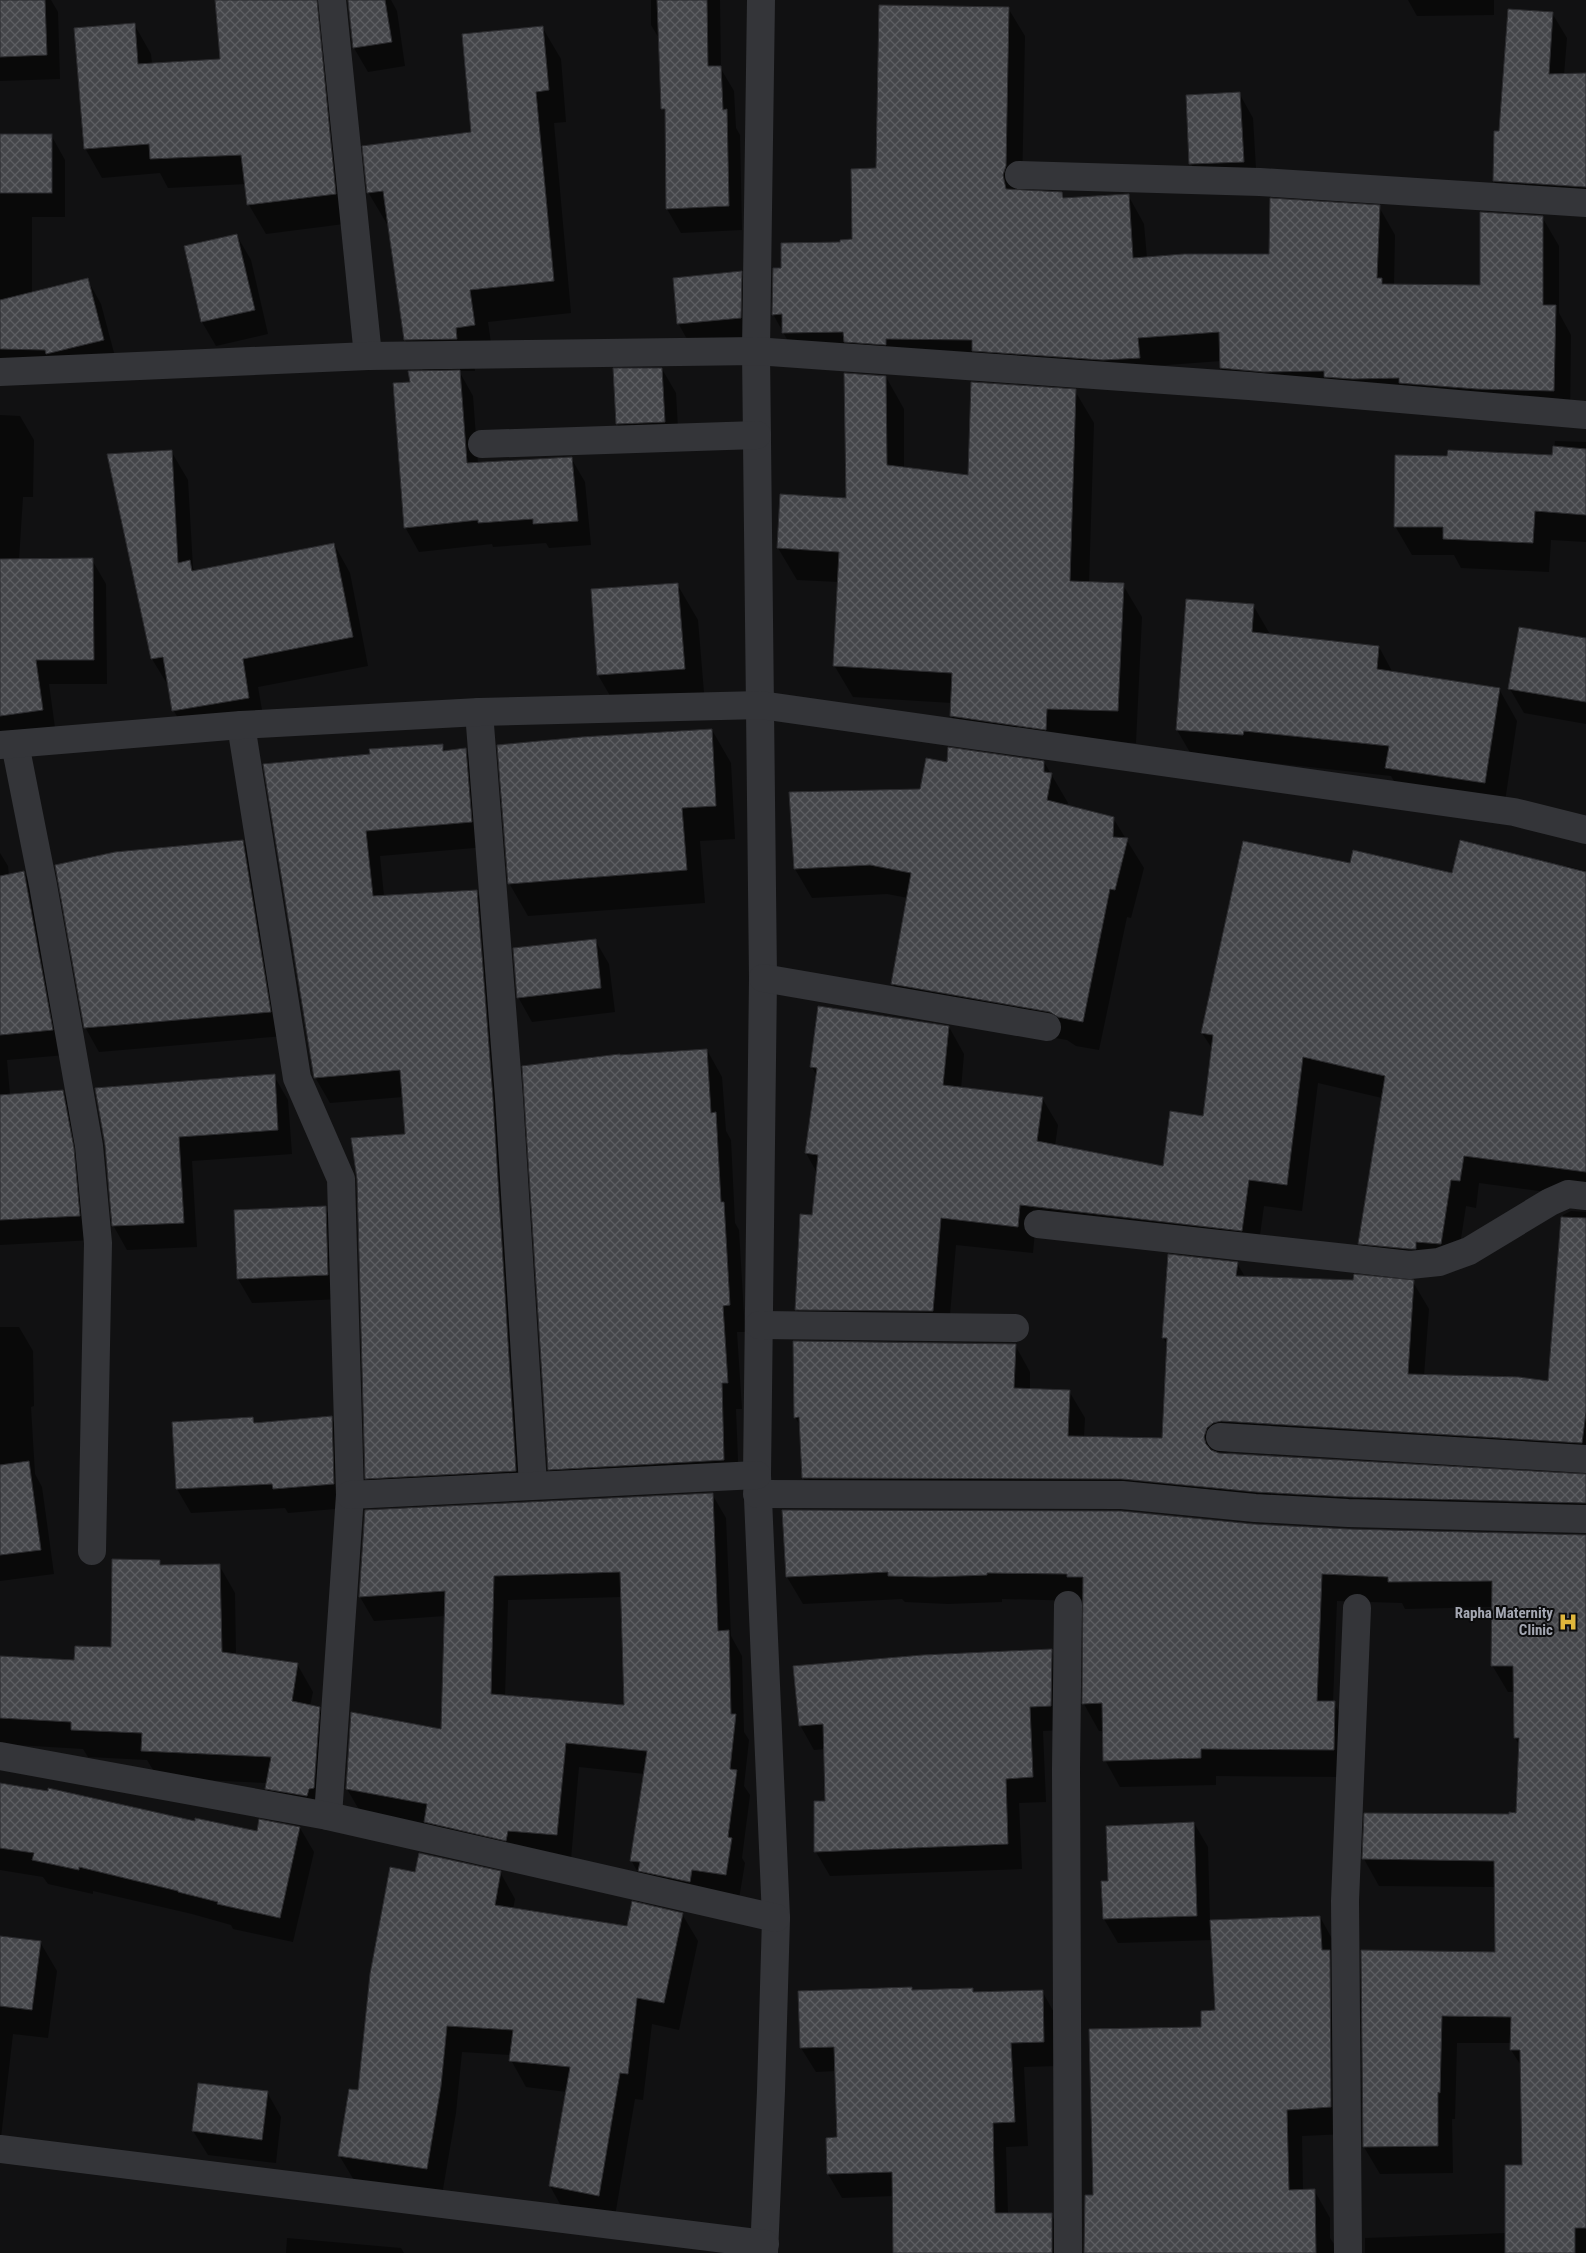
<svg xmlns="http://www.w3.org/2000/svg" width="1586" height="2253" font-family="'Roboto Condensed',sans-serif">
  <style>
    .shadow { fill: #0007; fill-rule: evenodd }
    .building { fill: url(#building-cross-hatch); stroke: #2b2b2e; fill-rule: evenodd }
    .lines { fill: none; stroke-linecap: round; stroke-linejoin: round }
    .minor { stroke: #343539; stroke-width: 28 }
    .labels { text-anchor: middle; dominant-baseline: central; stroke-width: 4; stroke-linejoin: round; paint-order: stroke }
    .poi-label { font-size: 15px; font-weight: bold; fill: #a4a7b2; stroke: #0c0c0d; text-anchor: end }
  </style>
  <defs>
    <pattern id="building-cross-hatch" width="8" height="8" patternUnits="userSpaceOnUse" patternTransform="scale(1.25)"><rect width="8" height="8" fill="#45464a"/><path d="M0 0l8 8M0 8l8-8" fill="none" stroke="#5d5e62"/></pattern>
  </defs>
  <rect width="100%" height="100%" fill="#111112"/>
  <!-- shadow -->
  <g class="shadow">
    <path d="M0,0H51L58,12L60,79L0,81Z"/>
    <path d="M216,0H332L352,223L266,234L249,205L246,184L168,188L160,173L102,178L85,148L134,24L151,54L152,64L221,61Z"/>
    <path d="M349,0H391L397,11L405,66L368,72L354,48Z"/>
    <path d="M651,0H720L721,69L734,91L736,128L740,135L742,230L681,233L667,209V116L663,109L660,40L651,25Z"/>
    <path d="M1408,0H1494V15L1417,16Z"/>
    <path d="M1008,8L1025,36L1022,191L1062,193L1065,199L1128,195L1144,224L1147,258L1270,255L1379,207L1395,235L1394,285L1481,286L1542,217L1559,246V313L1571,335L1570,419L1237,396L1221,368V361L1154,366L799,361L773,314L782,269L853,240L877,169Z"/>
    <path d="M1552,13L1567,38L1564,75H1586V210L1508,205L1494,181L1500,132Z"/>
    <path d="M542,27L561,59L566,122L554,123L571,313L488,322L493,357L474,360L475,371H459L473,396L478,464L571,458L585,482L591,545L549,548L546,543L493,547L492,544L419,552L405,527L411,383L424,372L405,340L389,224H387L368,192L472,133Z"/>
    <path d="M1239,93L1253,118L1257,186L1205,188L1191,164L1187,96Z"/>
    <path d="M51,135L65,160V217H32V293L87,279L101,304L117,364L0,373V136Z"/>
    <path d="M237,236L251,260L268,334L216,346L202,322Z"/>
    <path d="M741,273L755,297L754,342L692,348L678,323Z"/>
    <path d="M662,369L676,393L679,446L631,448L617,424Z"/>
    <path d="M886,377L904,409V469L969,476L1075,391L1094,423L1089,583L1123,585L1142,617L1136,743L1065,740L970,748L951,716L952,703L853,697L834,665L839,582L797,580L778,548L781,496L847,499Z"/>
    <path d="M0,415L20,416L34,440L33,497H23L19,560H92L106,584L107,684H49L56,735L0,742Z"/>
    <path d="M1555,441L1586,442V542L1551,540L1549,572L1461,568L1454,555H1412L1395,526L1553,456Z"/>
    <path d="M171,451L188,480L193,568L195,572L334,544L350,573L368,666L258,687L265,727L190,739L174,711L169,687L152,659L109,455Z"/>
    <path d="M677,584L698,620L705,705L619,711L598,675L592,590Z"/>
    <path d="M1253,605L1271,636L1379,647L1393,673L1499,689L1517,721L1503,815L1405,800L1391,776L1262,762L1261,767L1195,761L1177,730Z"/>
    <path d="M1586,640V724L1524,713L1510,689Z"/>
    <path d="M712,730L731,763L735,839L700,841L705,903L528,916L509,883Z"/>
    <path d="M442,745L446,752L465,750L480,775L486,847L380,856L384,896L476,891L491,917L530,1496L381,1504L366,1478L406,1135L403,1097L330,1103L315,1077L371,755Z"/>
    <path d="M1044,762L1068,803L1067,806L1113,818L1144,868L1131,918L1127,917L1099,1050L1076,1046L1067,1040L909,1013L893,984L908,898L887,894L812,898L795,869L921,790L948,763Z"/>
    <path d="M243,841L257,865L284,1036L99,1052L85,1027Z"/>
    <path d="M0,853L8,866L9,876L24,872L38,897L66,1055L7,1060L10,1095L63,1091L77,1116L93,1240L0,1245Z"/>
    <path d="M1351,865L1453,875L1566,869L1567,866L1586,871V1206L1577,1196L1479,1183L1476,1208L1466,1206L1456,1271L1431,1268L1375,1270L1360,1243L1382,1098L1318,1083L1302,1211L1264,1206L1257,1257L1035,1231L1033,1253L956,1245L948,1338L812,1336L796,1309L813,1216L817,1173L806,1153L817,1077L812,1067L949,1027L964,1054L961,1089L1042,1098L1058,1125L1055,1146L1164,1167L1204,1117L1213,1050L1202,1033Z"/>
    <path d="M595,940L609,964L615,1012L532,1022L518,997Z"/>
    <path d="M707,1050L722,1077L726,1131L731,1140L735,1223L739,1230L745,1332H737L742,1409H736L739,1486L564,1496L549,1469L620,1057Z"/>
    <path d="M274,1076L288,1100L292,1154L192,1161L197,1247L127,1250L113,1225L106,1144Z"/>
    <path d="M325,1208L339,1232L341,1299L252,1303L238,1279Z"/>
    <path d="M1571,1211L1586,1212V1469L1229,1450L1224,1454L1586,1476V1530L1138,1506L819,1505L803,1478L801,1427L795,1417L1015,1345L1030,1372V1390L1069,1391L1085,1418L1084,1437L1163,1439L1168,1346L1163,1338L1237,1263L1245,1277L1413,1282L1429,1309L1424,1376L1549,1383L1563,1215Z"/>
    <path d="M0,1327H19L33,1351L34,1406L31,1407L35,1474L42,1487L54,1574L0,1581Z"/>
    <path d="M331,1417L345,1442L347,1508L288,1513L285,1508L191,1513L177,1489L174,1423L253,1419L256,1424Z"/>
    <path d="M712,1494L726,1518L731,1636L742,1656L744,1732L749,1740L744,1786L750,1795L742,1858L745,1863L739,1899L645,1885L631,1860L645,1774L579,1767L571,1859L361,1813L347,1789L442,1731L445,1616L374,1621L360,1597L366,1511ZM622,1597L625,1707L505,1696L508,1600Z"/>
    <path d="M783,1511L1586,1536V2253H1365V2238L1506,2233L1523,2166L1522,2067L1511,2050L1512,2043H1457L1455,2119H1452L1453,2173L1380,2174L1364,2147L1362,1951L1496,1953V1887L1379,1886L1364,1859L1365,1814L1511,1816L1517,1814L1520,1746L1515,1738V1692H1508L1492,1665L1493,1607L1405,1609L1402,1603L1337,1601L1333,1702L1350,1729L1349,1777L1216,1776V1785L1120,1787L1105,1760L1104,1731H1099L1084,1704L1082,1601L1002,1599V1602L948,1604L905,1602L902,1599L803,1604L787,1577Z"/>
    <path d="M159,1561L162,1566L219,1565L235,1593L236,1655L297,1664L313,1692L310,1706L319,1708L335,1735L329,1815L282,1816L266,1788L267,1783L158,1778L147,1760L88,1757L83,1749L0,1744V1660L76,1661L112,1648Z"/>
    <path d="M1051,1651L1065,1675L1064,1730L1043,1731L1046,1802L1019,1803L1022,1869L830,1876L816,1852L815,1802H827L825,1749L814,1750L800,1725Z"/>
    <path d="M0,1787L258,1833L300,1828L314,1852L293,1942L233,1929L231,1925L192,1914L93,1891V1894L48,1884L43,1877L0,1870Z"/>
    <path d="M1194,1823L1208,1847L1210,1922L1320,1917L1335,1944L1346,2134L1302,2136L1303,2191L1314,2190L1330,2218V2238L1340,2253H1083L1086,2197L1094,2196L1203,2028L1216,2012L1213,1940L1118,1943L1104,1919L1103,1883L1109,1882Z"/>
    <path d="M500,1872L515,1899L513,1909L628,1927L682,1914L698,1941L679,2030L652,2024L643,2100L635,2099L614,2222L565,2213L550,2186L567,2092L526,2087L511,2060V2055L462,2052L456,2113L442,2195L355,2182L339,2155L359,2092L416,1874Z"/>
    <path d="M0,1937L40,1942L57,1971L48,2038L13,2034L0,2146Z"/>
    <path d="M911,1988L913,1991L972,1989L974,1993L1042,1991L1056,2016L1058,2066L1024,2067L1028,2146L1006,2147L1008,2215L1051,2214L1066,2239V2253H894V2196L842,2198L828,2174L839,2138L836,2071L816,2072L801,2048Z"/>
    <path d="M267,2092L281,2117L276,2163L208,2155L193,2131Z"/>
    <path d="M287,2238L401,2248L404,2253H286Z"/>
  </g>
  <!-- building -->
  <g class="building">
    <path d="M0,0H45L47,55L0,57Z"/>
    <path d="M215,0H317L336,194L247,205L241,155L150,159L149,144L84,149L74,28L135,23L138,64L220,59Z"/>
    <path d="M348,0H385L392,42L353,48Z"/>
    <path d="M657,0H707L708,66H721L723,110L727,109L729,206L666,209L665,109H661Z"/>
    <path d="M879,5L1009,7L1006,166L1003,175L1006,189L1062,192L1063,198L1129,194L1133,258L1184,254H1269L1270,198L1380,205L1377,278H1382V284L1480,285V212L1543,216V305H1556L1554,391L1477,389L1399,383V378L1353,379L1324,377V371L1264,372L1220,368L1219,332L1138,338L1140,358L1103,360L972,351V340L886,339V345L844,342L843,332L782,333V314L772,315L773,268H781V243L840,242V240L852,239L851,169L876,168Z"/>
    <path d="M1508,9L1553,12L1549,74L1586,73V187L1493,181L1494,131H1499Z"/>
    <path d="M543,26L549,90L536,92L554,281L470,290L475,325L456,328L457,339L404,340L383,191L367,193L362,146L471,132L462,34Z"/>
    <path d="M1240,92L1244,162L1189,164L1186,95Z"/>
    <rect x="0" y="134" width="52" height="59"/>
    <path d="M237,234L255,310L201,322L184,246Z"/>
    <path d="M742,271L741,318L677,324L673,278Z"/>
    <path d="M88,278L104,340L46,354L45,350L0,349V300Z"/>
    <path d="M613,368H662L665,422L616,424Z"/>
    <path d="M460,370L467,463L572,457L578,521L533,524V519L478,523V520L404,528L393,383L410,382L408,371Z"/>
    <path d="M844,373L886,376L887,465L968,475L971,382L1076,389L1070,581L1124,583L1118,711L1047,709L1046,730L950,716L952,673L833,666L839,552L777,548L780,494L846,498Z"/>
    <path d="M1553,446L1586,449V515L1535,511L1533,543L1443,539V527H1394L1395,455L1447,456L1448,450L1552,455Z"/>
    <path d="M172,450L178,563L190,560L192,571L334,543L353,637L243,659L249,698L172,711L163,657L151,659L107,454Z"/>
    <path d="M93,558L94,660H36L43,710L0,716V559Z"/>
    <path d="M678,583L685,669L597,675L591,589Z"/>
    <path d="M1186,599L1254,604L1252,632L1379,646L1377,669L1500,688L1485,783L1385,768L1389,746L1244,731L1243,735L1176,730Z"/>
    <path d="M1519,627L1586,638V702L1508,689Z"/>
    <path d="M712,729L716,806L682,808L687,870L508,884L497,745L582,737Z"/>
    <path d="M443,744V751L466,748L472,822L366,831L373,896L477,890L493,1099L516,1471L365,1479L357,1179L351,1138L405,1134L400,1070L314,1078L263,764L370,754L369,749Z"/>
    <path d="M948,747L1044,761V772L1052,773L1047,800L1114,817L1113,837L1128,838L1115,890L1110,889L1083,1022L1058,1017L1050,1012L891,984L911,873L870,865L794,869L789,792L920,789L926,758L947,762Z"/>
    <path d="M243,840L271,1012L84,1028L55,865L115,852Z"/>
    <path d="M1460,840L1586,872V1172L1464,1156L1460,1181L1451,1180L1441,1244L1416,1242V1249H1410L1358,1244L1385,1076L1303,1057L1287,1185L1249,1180L1242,1231L1020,1205L1018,1227L941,1218L933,1311L795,1310L800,1214L812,1215L818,1155L805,1153L817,1068L810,1067L818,1006L949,1026L943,1085L1043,1097L1037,1141L1163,1166L1170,1111L1203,1116L1213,1035L1201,1033L1243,841L1350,863L1353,850L1452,873Z"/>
    <path d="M24,871L53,1030L0,1035V876Z"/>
    <path d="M596,939L601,988L517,998L513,948Z"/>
    <path d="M707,1049L711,1113L716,1112L721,1202H724L730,1305L723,1306L728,1383H722L724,1460L548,1470L522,1066L620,1054V1055Z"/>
    <path d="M275,1074L278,1130L179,1137L184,1223L112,1226L105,1145L95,1088Z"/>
    <path d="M63,1090L74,1148L80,1216L0,1220V1095Z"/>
    <path d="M326,1206L328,1275L237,1279L234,1210Z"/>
    <path d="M1561,1217L1586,1218V1412L1582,1443L1221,1421L1213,1423L1207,1428L1204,1437L1206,1444L1211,1450L1219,1453L1586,1474V1503L1349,1497L1256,1492L1122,1479L802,1478L799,1417L794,1418L793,1341L1016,1344L1014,1388L1070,1390L1068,1436L1162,1438L1167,1338H1162L1168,1254L1238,1262L1236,1276L1353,1280L1354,1274L1414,1280L1408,1374L1519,1377L1548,1381Z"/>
    <path d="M332,1416L334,1484L273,1489L272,1484L176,1489L172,1422L253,1417L254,1423Z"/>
    <path d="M29,1461L41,1550L0,1555V1465Z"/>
    <path d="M713,1493L718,1631L729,1630L731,1714H736L730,1769L737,1770L728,1837L732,1838L726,1875L692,1870L690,1882L638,1871L640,1862L630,1861L647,1751L566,1743L557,1835L508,1831L506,1841L424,1822L427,1804L346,1789L351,1712L441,1729L445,1591L359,1597L365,1510ZM620,1572L624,1705L491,1694L494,1576Z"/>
    <path d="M782,1510L1121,1511L1253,1524L1348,1529L1586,1535V2228H1575V2253H1505V2165H1522L1520,2050H1510L1511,2017L1442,2016L1440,2093L1438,2092V2146L1363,2147L1361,1950L1495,1952L1494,1861L1362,1859L1364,1813L1509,1814V1812L1516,1813L1519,1738H1514L1513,1666H1491L1492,1581L1388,1582V1577L1322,1574L1317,1701H1335L1334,1750L1201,1749V1758L1103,1761L1102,1703L1082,1704L1083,1577H1067V1574L987,1573V1575L932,1577L888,1576V1572L786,1577Z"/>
    <path d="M112,1559L160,1560V1565L220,1564L222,1652L298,1663L292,1701L320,1707L314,1788L309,1789L307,1796L265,1789L271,1757L141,1751L142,1733L71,1730V1722L0,1718V1656L74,1660L75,1646L111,1647Z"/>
    <path d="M1052,1649L1051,1706L1030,1707L1033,1777L1006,1779L1008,1844L814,1852V1801H825L823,1724L799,1726L793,1666L923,1655Z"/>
    <path d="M0,1783L48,1791V1788L195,1821V1818L257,1831L259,1819L300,1827L280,1918L217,1904L218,1902L178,1892V1891L79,1867V1870L32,1860L34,1853L0,1848Z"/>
    <path d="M1194,1822L1197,1916L1103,1919L1101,1881H1108L1106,1826Z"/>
    <path d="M419,1853L501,1871L495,1905L627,1926L632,1901L683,1913L664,2003L637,1998L628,2074L620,2073L599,2196L549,2186L570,2067L509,2061L513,2030L447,2026L441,2086L427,2169L338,2156L349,2089L358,2090L370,1974L390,1867L415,1872Z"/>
    <path d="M1320,1916L1322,1950H1330L1331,2107L1287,2110L1289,2190L1315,2189L1316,2253H1084L1085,2195H1093L1089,2029L1201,2027V2011L1215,2010L1210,1920Z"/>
    <path d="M0,1936L41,1941L32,2010L0,2006Z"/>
    <path d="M912,1987V1990L973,1988V1992L1043,1990L1044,2042L1011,2043L1015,2122L993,2123L995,2213H1052V2253H893L892,2172L827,2174L826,2138L837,2137L834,2047L800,2048L798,1991Z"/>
    <path d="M198,2083L268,2091L262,2140L192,2131Z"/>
  </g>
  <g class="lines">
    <!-- minor -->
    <g class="minor">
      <path d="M332,0L368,356"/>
      <path d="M761,0L756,351L763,978L757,1475L776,1918L771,2091L764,2253"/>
      <path d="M1019,175L1260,182L1586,203"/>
      <path d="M0,372L368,356L756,351L1249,386L1586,415"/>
      <path d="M482,444L757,435"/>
      <path d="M479,712L509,1098L533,1485"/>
      <path d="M241,725L297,1078L341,1179L350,1495L328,1816"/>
      <path d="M15,744L43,885L89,1146L98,1243L92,1551"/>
      <path d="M0,745L241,725L479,712L761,705L1514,812L1586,830"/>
      <path d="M763,978L1047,1027"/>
      <path d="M1038,1224L1410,1265L1439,1262L1469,1251L1550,1202L1568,1194L1586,1196"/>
      <path d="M759,1325L1015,1328"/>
      <path d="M1220,1437L1586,1459"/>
      <path d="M757,1494L1122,1495L1255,1508L1348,1513L1586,1519"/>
      <path d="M350,1495L757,1475"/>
      <path d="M0,1756L328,1816L776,1918"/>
      <path d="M0,2149L765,2244"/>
      <path d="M1068,2253L1066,1769L1068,1605"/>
      <path d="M1348,2253L1345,1901L1357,1608"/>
    </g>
  </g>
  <!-- icons -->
  <defs>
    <g id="hospital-bare" transform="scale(1.5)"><path d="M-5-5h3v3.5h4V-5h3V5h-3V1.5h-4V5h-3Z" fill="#dfb63c" stroke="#0c0c0d" stroke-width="2.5" paint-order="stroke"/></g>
  </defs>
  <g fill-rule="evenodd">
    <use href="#hospital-bare" x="1568" y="1622"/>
  </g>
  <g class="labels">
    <!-- poi labels -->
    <g class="poi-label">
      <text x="1553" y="1613">Rapha Maternity<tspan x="1553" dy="17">Clinic</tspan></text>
    </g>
  </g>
</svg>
